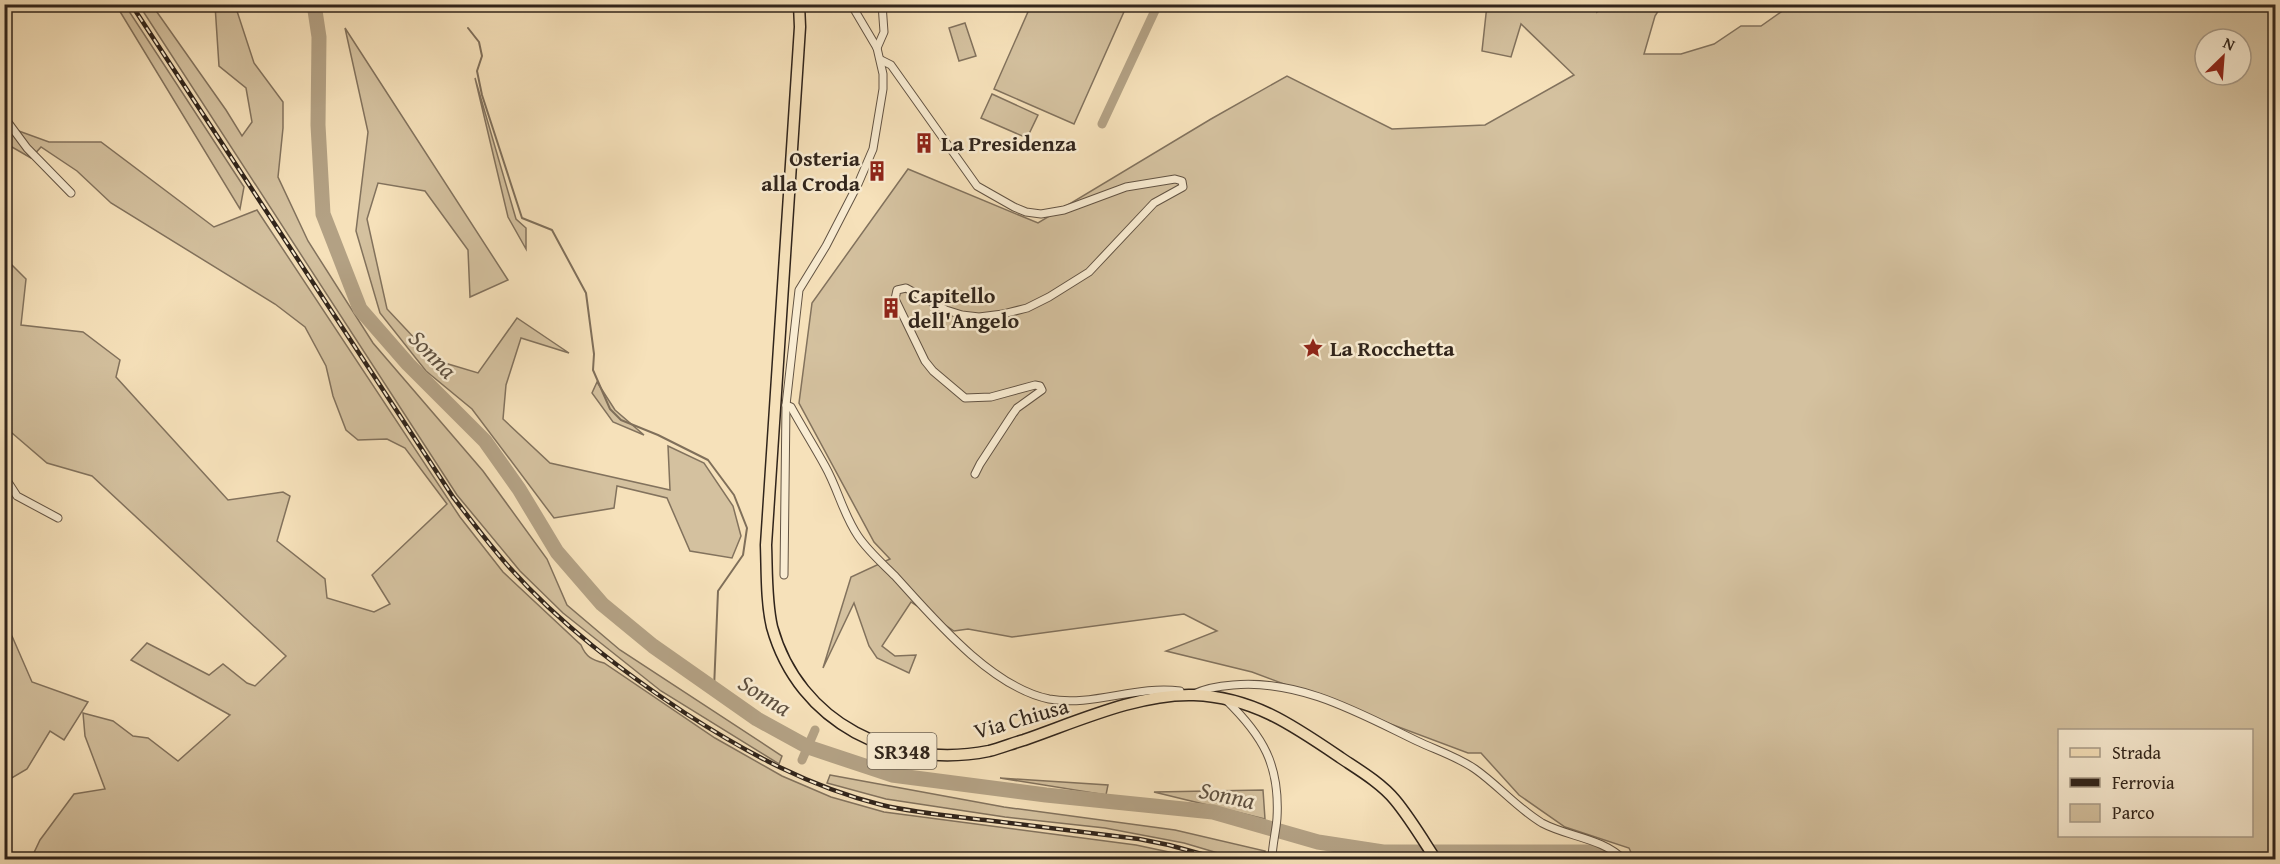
<svg xmlns="http://www.w3.org/2000/svg" width="2280" height="864" font-family="'Gentium Book Plus',serif">
  <style>
    .green { fill: #d4c19f; stroke: #82725d; stroke-width: 1.5; fill-rule: evenodd }
    .lines { fill: none; stroke-linecap: round; stroke-linejoin: round }
    .stream { stroke: #7f6f5a; stroke-width: 2 }
    .canal { stroke: #b3a184; stroke-width: 9 }
    .river { stroke: #b3a184; stroke-width: 15 }
    .street-casing { stroke: #625343; stroke-width: 9 }
    .primary-casing { stroke: #30241b; stroke-width: 13 }
    .street { stroke: #f9ecd2; stroke-width: 7 }
    .primary { stroke: #f6e1ba; stroke-width: 10 }
    .rail-casing { stroke: #30241b; stroke-width: 4.5 }
    .rail { stroke: #f9ecd2; stroke-width: 2; stroke-dasharray: 7; stroke-linecap: butt }
    .labels { text-anchor: middle; dominant-baseline: central; stroke-width: 5; stroke-linejoin: round; paint-order: stroke }
    .shield { fill: #f9ecd2; stroke: #6c6052; stroke-width: 1.5 }
    .shield-label { font-size: 21px; font-weight: bold; fill: #30241b }
    .poi-label { font-size: 22px; font-weight: bold; fill: #30241b; stroke: #f9ecd2; text-anchor: start }
    .street-label { font-size: 22px; fill: #30241b; stroke: #f9ecd2 }
    .water-label { font-size: 24px; font-style: italic; fill: #5e5040; stroke: #f9ecd2 }
  </style>
  <rect width="100%" height="100%" fill="#f6e1ba"/>
  <filter id="stains"><feTurbulence type="fractalNoise" baseFrequency=".00333" numOctaves="4"/><feColorMatrix values="0 0 0 0 .2 0 0 0 0 .09 0 0 0 0 .02 0 0 0 .5 -.17"/></filter>
  <radialGradient id="worn" r=".72"><stop offset=".6" stop-color="#630" stop-opacity="0"/><stop offset="1" stop-color="#630" stop-opacity=".3"/></radialGradient>
  <!-- green -->
  <g class="green">
    <path d="M116,5H125L244,187L240,209Z"/>
    <path d="M139,5H152L226,110L242,136L252,122L246,88L219,66L215,5H235L254,63L283,102V128L278,177L308,241L373,343L483,471L547,559L567,605L620,650L782,756L779,764L661,691L563,613L520,571L457,495Z"/>
    <path d="M1031,5H1127L1074,124L994,89Z"/>
    <path d="M1487,5H1598L1597,12L1608,5H1662L1655,16L1644,54H1681L1714,44L1741,26H1761L1791,5H2275V859H1634L1629,848L1565,827L1519,795L1481,753H1468L1252,672L1166,651L1217,631L1184,614L1012,637L968,629L954,631L911,602L882,646L895,656L916,655L909,673L877,658L869,646L854,603L823,668L851,577L890,559L874,542L799,403L812,303L908,169L1038,223L1211,119L1287,76L1392,129L1485,125L1574,75L1521,24L1511,57L1482,51ZM2205,39H2241V75H2205ZM2060,730H2252V836H2060Z"/>
    <path d="M965,23L976,56L959,61L949,28Z"/>
    <path d="M345,28L508,280L470,297L468,250L425,191L378,183L367,219L387,309L435,360L478,373L517,318L569,353L521,338L506,385L503,419L550,463L670,490L668,446L704,463L733,506L741,536L732,558L690,551L667,498L617,486L614,508L554,518L472,409L426,371L380,313L356,231L368,132Z"/>
    <path d="M475,78L516,219L526,228V249L508,217Z"/>
    <path d="M992,94L1038,115L1027,138L981,118Z"/>
    <path d="M5,126L49,142H101L214,227L257,210L460,517L503,572L581,645C586,657 592,660 604,663L715,738L782,776L831,797L884,812L1136,845L1202,859H31L40,840L74,794L105,789L85,736L83,713L113,721L133,736L148,738L178,761L230,715L131,660L147,643L209,675L223,664L247,683L255,686L286,656L92,476L47,463L5,427L4,250L9,262L26,279L21,325L83,332L120,360L116,377L228,500L283,492L290,496L277,541L325,579L327,598L374,612L390,604L372,575L447,504L405,448L387,439L358,440L346,430L333,396L326,366L305,327L275,304L111,203L77,171L41,147L31,158L5,143Z"/>
    <path d="M597,382L615,410L644,435L613,422L592,393Z"/>
    <path d="M5,634L12,636L32,682L88,702L64,740L50,731L27,769L5,782Z"/>
    <path d="M830,775L1004,807L1175,830L1265,851L1263,859H1238L1184,843L1105,828L1005,817L886,799L827,783Z"/>
    <path d="M1000,778L1108,785L1106,795Z"/>
    <path d="M1263,790L1265,819L1154,792Z"/>
  </g>
  <g class="lines">
    <!-- stream -->
    <path class="stream" d="M468,28L479,42L482,56L477,71L482,95L522,218L552,230L586,293L594,354L593,370L610,409L621,420L658,435L708,460L734,495L747,528L743,555L718,591L714,689"/>
    <!-- canal -->
    <g class="canal">
      <path d="M1102,124L1158,4"/>
      <path d="M802,760L815,730"/>
    </g>
    <!-- river -->
    <path class="river" d="M314,4L319,37L318,125L323,214L360,309L408,364L485,441L519,489L557,552L602,604L653,646L757,719L808,747L892,775L1046,795L1213,812L1318,842L1383,852H1589L1612,860"/>
    <!-- street casing -->
    <g class="street-casing">
      <g id="street">
        <path d="M877,48L884,32L882,4"/>
        <path d="M881,60L891,65L977,186L1014,207L1026,212L1041,214L1064,210L1126,187L1175,179L1182,181L1183,187L1154,203L1089,272L1049,297L1027,308L1003,314L979,317L962,315L946,310L906,288L897,290L895,299L925,361L933,371L965,398L991,397L1035,385L1040,386L1042,390L1017,408L1012,415L980,464L975,474"/>
        <path d="M4,117L27,148L71,193"/>
        <path d="M786,405L791,407C802,427 814,446 825,466C838,489 843,514 858,536C868,551 882,563 895,576C934,619 991,687 1049,699C1093,707 1136,685 1180,691"/>
        <path d="M4,476L17,496L58,518"/>
        <path d="M784,575L786,405L799,290L826,246L858,184L873,149L883,89V74L877,48L851,4"/>
        <path d="M1194,694C1206,688 1219,686 1233,685C1300,679 1359,713 1417,741C1436,750 1458,757 1475,769C1498,785 1517,808 1542,823C1568,837 1603,838 1624,860"/>
        <path d="M1226,700C1263,736 1280,765 1277,818C1276,832 1272,845 1272,860"/>
      </g>
    </g>
    <!-- primary casing -->
    <g class="primary-casing">
      <path id="primary" d="M799,4L800,27L766,545C767,571 766,601 772,627C799,724 895,770 989,751C1001,748 1013,743 1024,740C1076,722 1139,693 1194,695C1253,697 1294,726 1341,758C1359,770 1381,783 1395,800C1410,818 1423,840 1436,860"/>
    </g>
    <!-- street -->
    <use href="#street" class="street"/>
    <!-- primary -->
    <use href="#primary" class="primary"/>
    <!-- rail casing -->
    <g class="rail-casing">
      <path id="rail" d="M131,4L453,497C472,521 490,546 510,568C561,625 622,671 685,713C747,753 810,787 882,805C916,813 951,816 985,820C1037,826 1088,833 1139,839L1169,845L1223,860"/>
    </g>
    <!-- rail -->
    <use href="#rail" class="rail"/>
  </g>
  <!-- icons -->
  <defs>
    <g id="building-bare" transform="scale(1.62)"><path d="M-4-6H4V6H1V3H-1V6H-4ZM-2.5-4.3h1.7v1.8h-1.7ZM.8-4.3h1.7v1.8H.8ZM-2.5-1h1.7V.8h-1.7ZM.8-1h1.7V.8H.8Z" fill="#8f2418" stroke="#f9ecd2" stroke-width="2.5" paint-order="stroke"/></g>
    <g id="sight-bare" transform="scale(1.62)"><path d="M0-6L1.8-2.2L6-1.7L2.9 1.2L3.7 5.4L0 3.3L-3.7 5.4L-2.9 1.2L-6-1.7L-1.8-2.2Z" fill="#8f2418" stroke="#f9ecd2" stroke-width="2.5" paint-order="stroke"/></g>
  </defs>
  <g fill-rule="evenodd">
    <use href="#building-bare" x="924" y="143"/>
    <use href="#building-bare" x="877" y="171"/>
    <use href="#building-bare" x="891" y="308"/>
    <use href="#sight-bare" x="1313" y="348"/>
  </g>
  <g class="labels">
    <!-- shield labels -->
    <rect class="shield" x="867.5" y="733" width="69" height="36" rx="4.5"/>
    <g class="shield-label">
      <text x="902" y="751">SR348</text>
    </g>
    <!-- poi labels -->
    <g class="poi-label">
      <text x="941" y="143">La Presidenza</text>
      <text x="860" y="158" text-anchor="end">Osteria<tspan x="860" dy="25">alla Croda</tspan></text>
      <text x="908" y="295">Capitello<tspan x="908" dy="25">dell'Angelo</tspan></text>
      <text x="1330" y="348">La Rocchetta</text>
    </g>
    <!-- street labels -->
    <g class="street-label">
      <text transform="translate(1021 718) rotate(-16)">Via Chiusa</text>
    </g>
    <!-- water labels -->
    <g class="water-label">
      <text transform="translate(433 354) rotate(46)">Sonna</text>
      <text transform="translate(765 695) rotate(32)">Sonna</text>
      <text transform="translate(1227 795) rotate(12)">Sonna</text>
    </g>
  </g>
  <!-- margin -->
  <rect width="2280" height="864" fill="none" stroke="#f6e1ba" stroke-width="24"/>
  <rect x="6" y="6" width="2268" height="852" fill="none" stroke="#30241b" stroke-width="3"/>
  <rect x="12" y="12" width="2256" height="840" fill="none" stroke="#30241b" stroke-width="1.5"/>
  <!-- legend -->
  <rect x="2058" y="729" width="195" height="108" fill="#f9ecd2" stroke="#a99c89" stroke-width="1.5"/>
  <rect x="2070" y="748" width="30" height="9" fill="#f6e1ba" stroke="#a99c89" stroke-width="1.5"/>
  <text x="2112" y="759" font-size="18" fill="#30241b">Strada</text>
  <rect x="2070" y="778" width="30" height="9" fill="#30241b" stroke="#a99c89" stroke-width="1.5"/>
  <text x="2112" y="789" font-size="18" fill="#30241b">Ferrovia</text>
  <rect x="2070" y="804" width="30" height="18" fill="#d4c19f" stroke="#a99c89" stroke-width="1.5"/>
  <text x="2112" y="819" font-size="18" fill="#30241b">Parco</text>
  <!-- north arrow -->
  <g transform="translate(2223 57) rotate(25)"><circle r="28" fill="#f9ecd2" stroke="#a99c89" stroke-width="1.5"/>
  <path d="M0-4.5L10 22L0 15L-10 22Z" fill="#8f2418"/>
  <text y="-9" font-size="16" font-weight="bold" text-anchor="middle" fill="#30241b">N</text>
  </g>
  <rect width="100%" height="100%" filter="url(#stains)"/>
  <rect width="100%" height="100%" fill="url(#worn)"/>
</svg>
